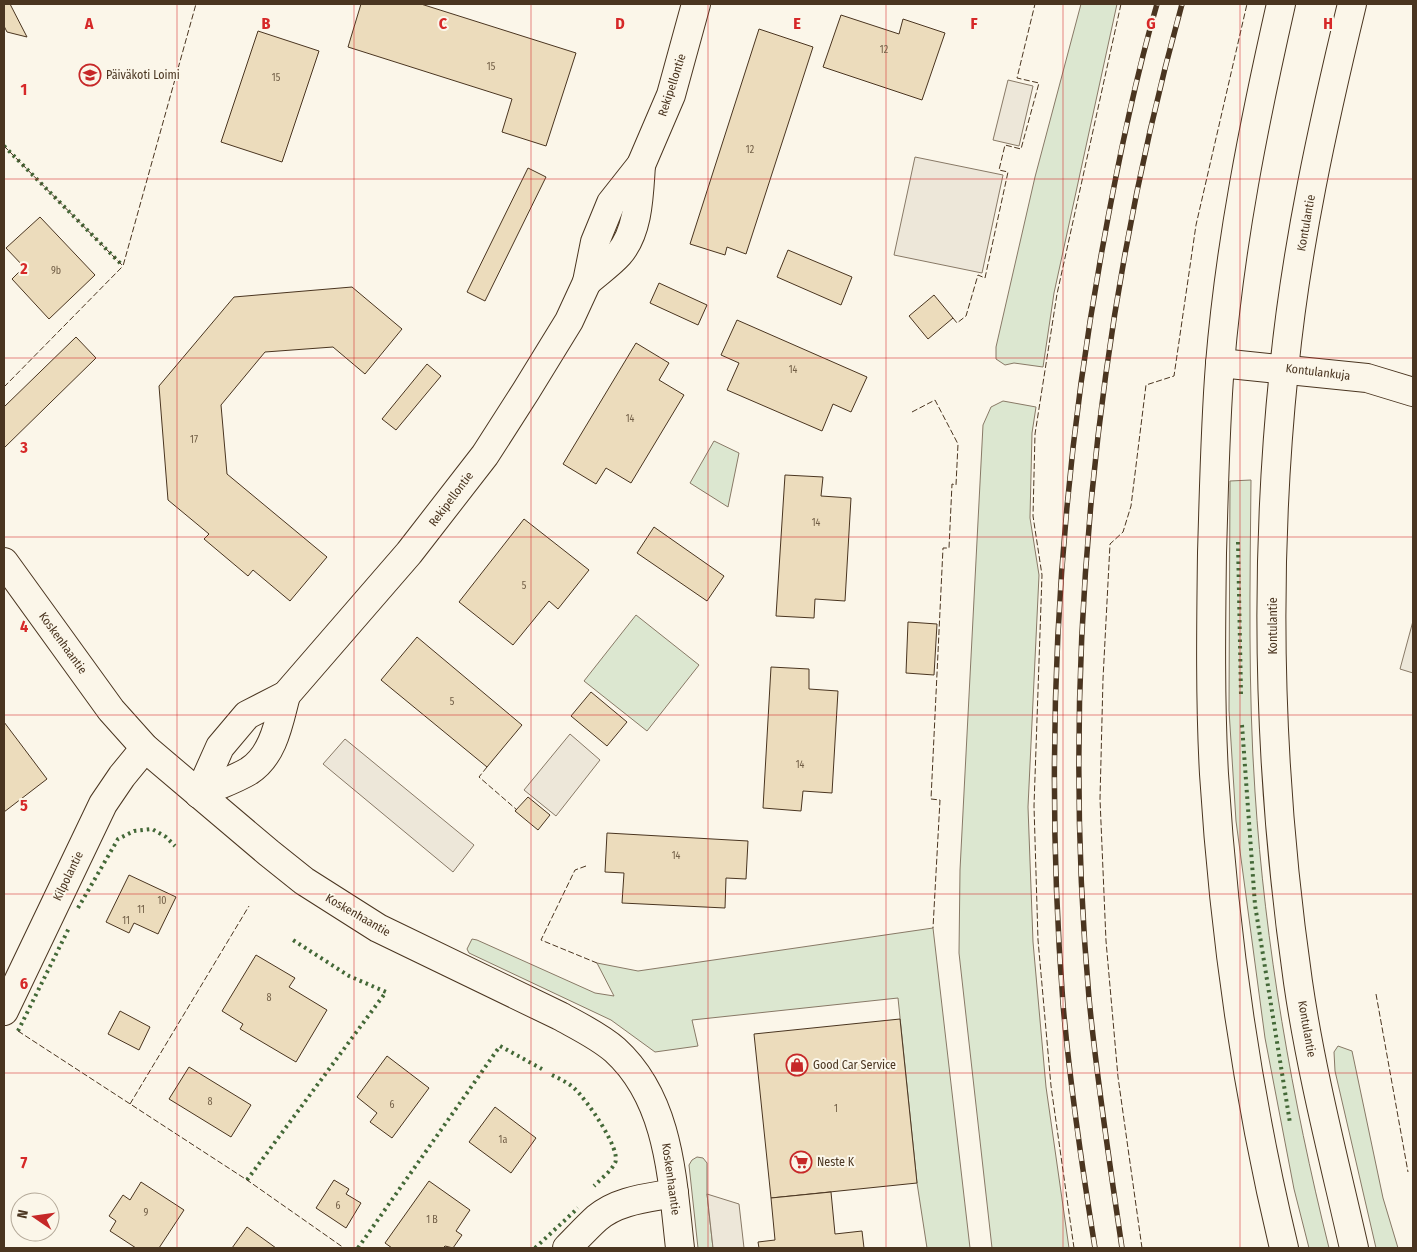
<svg xmlns="http://www.w3.org/2000/svg" width="1417" height="1252" font-family="'Fira Sans Condensed',sans-serif">
  <style>
    .green { fill: #dce7d0; stroke: #887966 }
    .parking { fill: #ede7d9; stroke: #887966 }
    .building { fill: #ecdcbc; stroke: #4a3520 }
    .lines { fill: none; stroke-linecap: round; stroke-linejoin: round }
    .street-casing { stroke: #4a3520; stroke-width: 30 }
    .secondary-casing { stroke: #4a3520; stroke-width: 30 }
    .primary-casing { stroke: #4a3520; stroke-width: 30 }
    .street { stroke: #fbf6e9; stroke-width: 28 }
    .secondary { stroke: #fbf6e9; stroke-width: 28 }
    .primary { stroke: #fbf6e9; stroke-width: 28 }
    .rail-casing { stroke: #4a3520; stroke-width: 5.5 }
    .rail { stroke: #fbf6e9; stroke-width: 4; stroke-dasharray: 11; stroke-linecap: butt }
    .hedge { stroke: #436837; stroke-width: 4; stroke-dasharray: 2.5 4; stroke-linecap: butt }
    .fence { stroke: #4a3520; stroke-width: 1; stroke-dasharray: 6 2.5; stroke-linecap: butt }
    .grid { fill: none; stroke: #d62828; stroke-width: 1; stroke-opacity: 0.55 }
    .labels { text-anchor: middle; dominant-baseline: central; stroke-width: 4; stroke-linejoin: round; paint-order: stroke }
    .number-label { font-size: 10px; fill: #725f47 }
    .poi-label { font-size: 12px; fill: #4a3520; stroke: #fbf6e9; text-anchor: start }
    .street-label { font-size: 12px; fill: #4a3520; stroke: #fbf6e9 }
    .grid-label { font-size: 16px; text-anchor: middle; font-weight: bold; fill: #d62828; stroke: #fbf6e9; stroke-width: 4; stroke-linejoin: round; paint-order: stroke }
  </style>
  <rect width="100%" height="100%" fill="#fbf6e9"/>
  <!-- green -->
  <g class="green">
    <path d="M1081,4H1117L1054,293L1043,367L1014,363L1005,365L996,359V347L1035,177Z"/>
    <path d="M1003,401L1036,407L1032,433L1030,518L1039,575L1028,807L1033,942L1046,1087L1069,1248H992L959,953L960,870L983,425L991,407Z"/>
    <path d="M714,441L739,453L728,507L690,483Z"/>
    <path d="M1251,480C1250,584 1248,688 1255,792C1265,945 1292,1099 1329,1248H1309L1294,1189L1265,1038L1236,821L1229,710L1230,481Z"/>
    <path d="M636,615L699,665L647,731L584,681Z"/>
    <path d="M933,928L970,1248H927L917,1183L898,998L692,1020L698,1046L655,1052L611,1020L469,953L467,949L472,939L477,940L595,993L614,996L597,963L638,971Z"/>
    <path d="M1338,1046L1352,1051L1383,1198L1398,1248H1376L1335,1071L1334,1052Z"/>
    <path d="M697,1157L703,1158L707,1163V1194L713,1248H698L689,1165L692,1160Z"/>
  </g>
  <!-- parking -->
  <g class="parking">
    <path d="M1008,80L1033,86L1019,146L993,140Z"/>
    <path d="M915,157L1003,175L982,273L894,255Z"/>
    <path d="M1413,621V673L1400,669Z"/>
    <path d="M570,734L600,760L556,816L524,790Z"/>
    <path d="M345,739L474,845L453,872L323,764Z"/>
    <path d="M707,1194L739,1204L744,1248H713Z"/>
  </g>
  <!-- building -->
  <g class="building">
    <path d="M4,4H10L27,37L7,32L4,26Z"/>
    <path d="M361,4H421L576,53L546,146L502,132L512,99L348,47Z"/>
    <path d="M841,15L899,34L903,19L945,33L922,100L823,67Z"/>
    <path d="M759,29L813,47L746,254L727,247L725,255L690,244Z"/>
    <path d="M258,31L319,51L282,162L221,142Z"/>
    <path d="M528,168L546,177L485,301L467,292Z"/>
    <path d="M40,217L95,275L49,319L12,279L24,267L6,248Z"/>
    <path d="M788,250L852,277L841,305L777,277Z"/>
    <path d="M659,283L707,305L698,325L650,303Z"/>
    <path d="M352,287L402,329L365,374L333,347L265,352L221,405L227,474L327,557L290,601L253,570L248,576L204,539L209,534L168,500L159,386L234,297Z"/>
    <path d="M934,295L953,318L928,339L909,316Z"/>
    <path d="M737,320L867,377L851,412L833,404L822,431L727,390L739,363L721,355Z"/>
    <path d="M76,337L96,358L4,448V407Z"/>
    <path d="M636,343L669,363L659,380L684,395L631,483L606,468L596,484L563,464Z"/>
    <path d="M427,364L441,376L396,430L382,419Z"/>
    <path d="M785,475L823,477L821,496L851,498L845,601L815,599L814,618L776,616Z"/>
    <path d="M524,519L589,570L558,609L549,601L513,645L459,602Z"/>
    <path d="M654,527L724,576L707,601L637,553Z"/>
    <path d="M908,622L937,624L934,675L906,673Z"/>
    <path d="M417,637L522,725L487,767L381,680Z"/>
    <path d="M771,667L809,669V689L838,691L832,793L803,791L801,811L763,808Z"/>
    <path d="M591,692L627,722L607,746L571,716Z"/>
    <path d="M4,722L47,779L4,812Z"/>
    <path d="M528,797L550,815L538,830L515,811Z"/>
    <path d="M607,833L748,841L746,879L726,878L725,908L622,903L624,873L605,872Z"/>
    <path d="M129,875L176,897L158,934L134,923L129,933L106,922Z"/>
    <path d="M256,955L295,978L289,987L327,1010L296,1062L240,1029L243,1024L222,1011Z"/>
    <path d="M120,1011L150,1027L139,1050L108,1034Z"/>
    <path d="M900,1019L917,1183L771,1198L754,1034Z"/>
    <path d="M387,1056L429,1088L392,1138L370,1122L377,1113L357,1097Z"/>
    <path d="M189,1067L251,1105L231,1137L169,1099Z"/>
    <path d="M495,1107L536,1138L511,1173L469,1142Z"/>
    <path d="M334,1180L349,1189L346,1194L361,1203L346,1228L316,1208Z"/>
    <path d="M429,1181L470,1210L456,1231L462,1235L453,1248L445,1246L443,1248H392L385,1243Z"/>
    <path d="M141,1182L184,1210L159,1248H136L110,1231L116,1221L109,1216L123,1195L130,1200Z"/>
    <path d="M831,1192L835,1234L862,1231L864,1248H759L758,1242L775,1240L771,1198Z"/>
    <path d="M247,1227L276,1248H232Z"/>
  </g>
  <g class="lines">
    <!-- street casing -->
    <g class="street-casing">
      <g id="street">
        <path d="M1220,363L1367,378L1413,392"/>
        <path d="M4,1011L103,804L122,776L145,748"/>
        <path d="M567,1248C577,1238 587,1227 597,1218C618,1200 648,1198 674,1193"/>
      </g>
    </g>
    <!-- secondary casing -->
    <g class="secondary-casing">
      <g id="secondary">
        <path d="M587,282C597,273 610,264 619,254C639,231 639,193 641,165"/>
        <path d="M4,562L111,710L145,748L269,853L304,881L378,928L560,1016C578,1026 599,1036 615,1050C670,1100 672,1179 680,1248"/>
        <path d="M199,794L220,747L247,715L286,695L409,553L485,455L526,391L569,321L587,282L595,242L611,203L641,165L671,95L696,4"/>
        <path d="M199,794C215,786 234,780 249,771C274,755 279,721 286,695"/>
      </g>
    </g>
    <!-- primary casing -->
    <g class="primary-casing">
      <g id="primary">
        <path d="M1281,4C1254,123 1230,243 1220,364C1215,427 1214,490 1212,553C1211,627 1210,701 1214,774C1224,933 1247,1094 1284,1248"/>
        <path d="M1352,4C1323,124 1296,247 1284,370C1263,573 1269,780 1298,982C1311,1072 1334,1160 1354,1248"/>
      </g>
    </g>
    <!-- street -->
    <use href="#street" class="street"/>
    <!-- secondary -->
    <use href="#secondary" class="secondary"/>
    <!-- primary -->
    <use href="#primary" class="primary"/>
    <!-- rail casing -->
    <g class="rail-casing">
      <g id="rail">
        <path d="M1095,1248C1082,1167 1070,1086 1063,1004C1044,755 1057,502 1101,256C1116,172 1133,86 1157,4"/>
        <path d="M1122,1248C1110,1165 1097,1082 1089,998C1060,669 1094,322 1182,4"/>
      </g>
    </g>
    <!-- rail -->
    <use href="#rail" class="rail"/>
    <!-- hedge -->
    <g class="hedge">
      <path d="M4,146L123,266"/>
      <path d="M1238,542L1241,695"/>
      <path d="M1242,725L1255,905L1290,1123"/>
      <path d="M78,908L118,839L134,831L152,829L166,837L175,846"/>
      <path d="M18,1031L69,928"/>
      <path d="M552,1075C560,1079 569,1083 575,1089C586,1099 622,1150 615,1163C611,1171 601,1179 594,1186"/>
      <path d="M247,1180L386,992L349,976L293,940"/>
      <path d="M358,1248L500,1046L542,1069"/>
      <path d="M535,1248L578,1208"/>
    </g>
    <!-- fence -->
    <g class="fence">
      <path d="M4,146L123,266L196,4"/>
      <path d="M953,318L957,323L966,316L978,275L985,278L1008,172L999,170L1005,145L1021,149L1039,83L1017,78L1035,4"/>
      <path d="M4,387L123,266"/>
      <path d="M912,412L935,400L958,444L956,485L952,484L949,548H943L931,799L940,800L933,928"/>
      <path d="M487,767L479,777L517,810"/>
      <path d="M586,866L575,870L541,940L597,963"/>
      <path d="M1376,994L1408,1172"/>
      <path d="M18,1031L247,1180L344,1248"/>
      <path d="M130,1104L249,906"/>
      <path d="M1074,1248L1051,1086L1038,940L1034,806L1042,575L1033,516L1035,434L1057,294L1121,4"/>
      <path d="M1142,1248L1118,1077L1106,941L1100,799L1103,679L1110,544L1123,532L1131,506L1146,385L1174,376L1196,225L1247,4"/>
    </g>
  </g>
  <!-- grid -->
  <path class="grid" d="M177,4V1248M354,4V1248M531,4V1248M708,4V1248M886,4V1248M1063,4V1248M1240,4V1248M4,179H1413M4,358H1413M4,537H1413M4,715H1413M4,894H1413M4,1073H1413"/>
  <!-- icons -->
  <defs>
    <g id="school-ring" transform="scale(1.125)"><circle r="9.5" fill="#fbf6e9" stroke="#c62828" stroke-width="1.5"/><path d="M0-5L7-2L0 1L-7-2ZM-4 1L0 2.5L4 1V4Q0 6-4 4Z" fill="#c62828"/></g>
    <g id="shop-ring" transform="scale(1.125)"><circle r="9.5" fill="#fbf6e9" stroke="#c62828" stroke-width="1.5"/><path d="M-5-2.5h2.3a2.7 3.5 0 0 1 5.4 0H5L5.5 6h-11ZM-1.5-2.5h3a1.5 2.3 0 0 0-3 0Z" fill="#c62828"/></g>
    <g id="supermarket-ring" transform="scale(1.125)"><circle r="9.5" fill="#fbf6e9" stroke="#c62828" stroke-width="1.5"/><path d="M-6-5.5h2.5l.6 2H6L4.5 2H-2.5L-4.4-4H-6ZM-1.5 3.2a1.3 1.3 0 1 0 .1 0ZM3 3.2a1.3 1.3 0 1 0 .1 0Z" fill="#c62828"/></g>
  </defs>
  <g fill-rule="evenodd">
    <use href="#school-ring" x="90" y="75"/>
    <use href="#shop-ring" x="797" y="1065"/>
    <use href="#supermarket-ring" x="801" y="1162"/>
  </g>
  <g class="labels">
    <!-- number labels -->
    <g class="number-label">
      <text x="884" y="50">12</text>
      <text x="491" y="67">15</text>
      <text x="276" y="78">15</text>
      <text x="750" y="150">12</text>
      <text x="56" y="271">9b</text>
      <text x="793" y="370">14</text>
      <text x="630" y="419">14</text>
      <text x="194" y="440">17</text>
      <text x="816" y="523">14</text>
      <text x="524" y="586">5</text>
      <text x="452" y="702">5</text>
      <text x="800" y="765">14</text>
      <text x="676" y="856">14</text>
      <text x="162" y="901">10</text>
      <text x="141" y="910">11</text>
      <text x="126" y="921">11</text>
      <text x="269" y="998">8</text>
      <text x="210" y="1102">8</text>
      <text x="392" y="1105">6</text>
      <text x="836" y="1109">1</text>
      <text x="503" y="1140">1a</text>
      <text x="338" y="1206">6</text>
      <text x="146" y="1213">9</text>
      <text x="432" y="1220">1 B</text>
    </g>
    <!-- poi labels -->
    <g class="poi-label">
      <text x="106" y="75">Päiväkoti Loimi</text>
      <text x="813" y="1065">Good Car Service</text>
      <text x="817" y="1162">Neste K</text>
    </g>
    <!-- street labels -->
    <g class="street-label">
      <text transform="translate(672 85) rotate(-72)">Rekipellontie</text>
      <text transform="translate(1306 223) rotate(-80)">Kontulantie</text>
      <text transform="translate(1318 372) rotate(7)">Kontulankuja</text>
      <text transform="translate(451 499) rotate(-53)">Rekipellontie</text>
      <text transform="translate(1273 626) rotate(-90)">Kontulantie</text>
      <text transform="translate(63 643) rotate(54)">Koskenhaantie</text>
      <text transform="translate(68 876) rotate(-64)">Kilpolantie</text>
      <text transform="translate(358 915) rotate(30)">Koskenhaantie</text>
      <text transform="translate(1307 1029) rotate(80)">Kontulantie</text>
      <text transform="translate(671 1179) rotate(82)">Koskenhaantie</text>
    </g>
  </g>
  <g class="grid-label">
    <text x="89" y="29">A</text>
    <text x="266" y="29">B</text>
    <text x="443" y="29">C</text>
    <text x="620" y="29">D</text>
    <text x="797" y="29">E</text>
    <text x="974" y="29">F</text>
    <text x="1151" y="29">G</text>
    <text x="1328" y="29">H</text>
    <text x="24" y="95">1</text>
    <text x="24" y="274">2</text>
    <text x="24" y="453">3</text>
    <text x="24" y="632">4</text>
    <text x="24" y="811">5</text>
    <text x="24" y="989">6</text>
    <text x="24" y="1168">7</text>
  </g>
  <!-- border -->
  <rect width="1417" height="1252" fill="none" stroke="#4a3520" stroke-width="10"/>
  <!-- north arrow -->
  <g transform="translate(35 1217) rotate(283)"><circle r="24" fill="#fbf6e9" stroke="#b4a999"/>
  <path d="M0-4L9 19L0 12L-9 19Z" fill="#c62828"/>
  <text y="-8" font-size="14" font-weight="bold" text-anchor="middle" fill="#4a3520">N</text>
  </g>
</svg>
